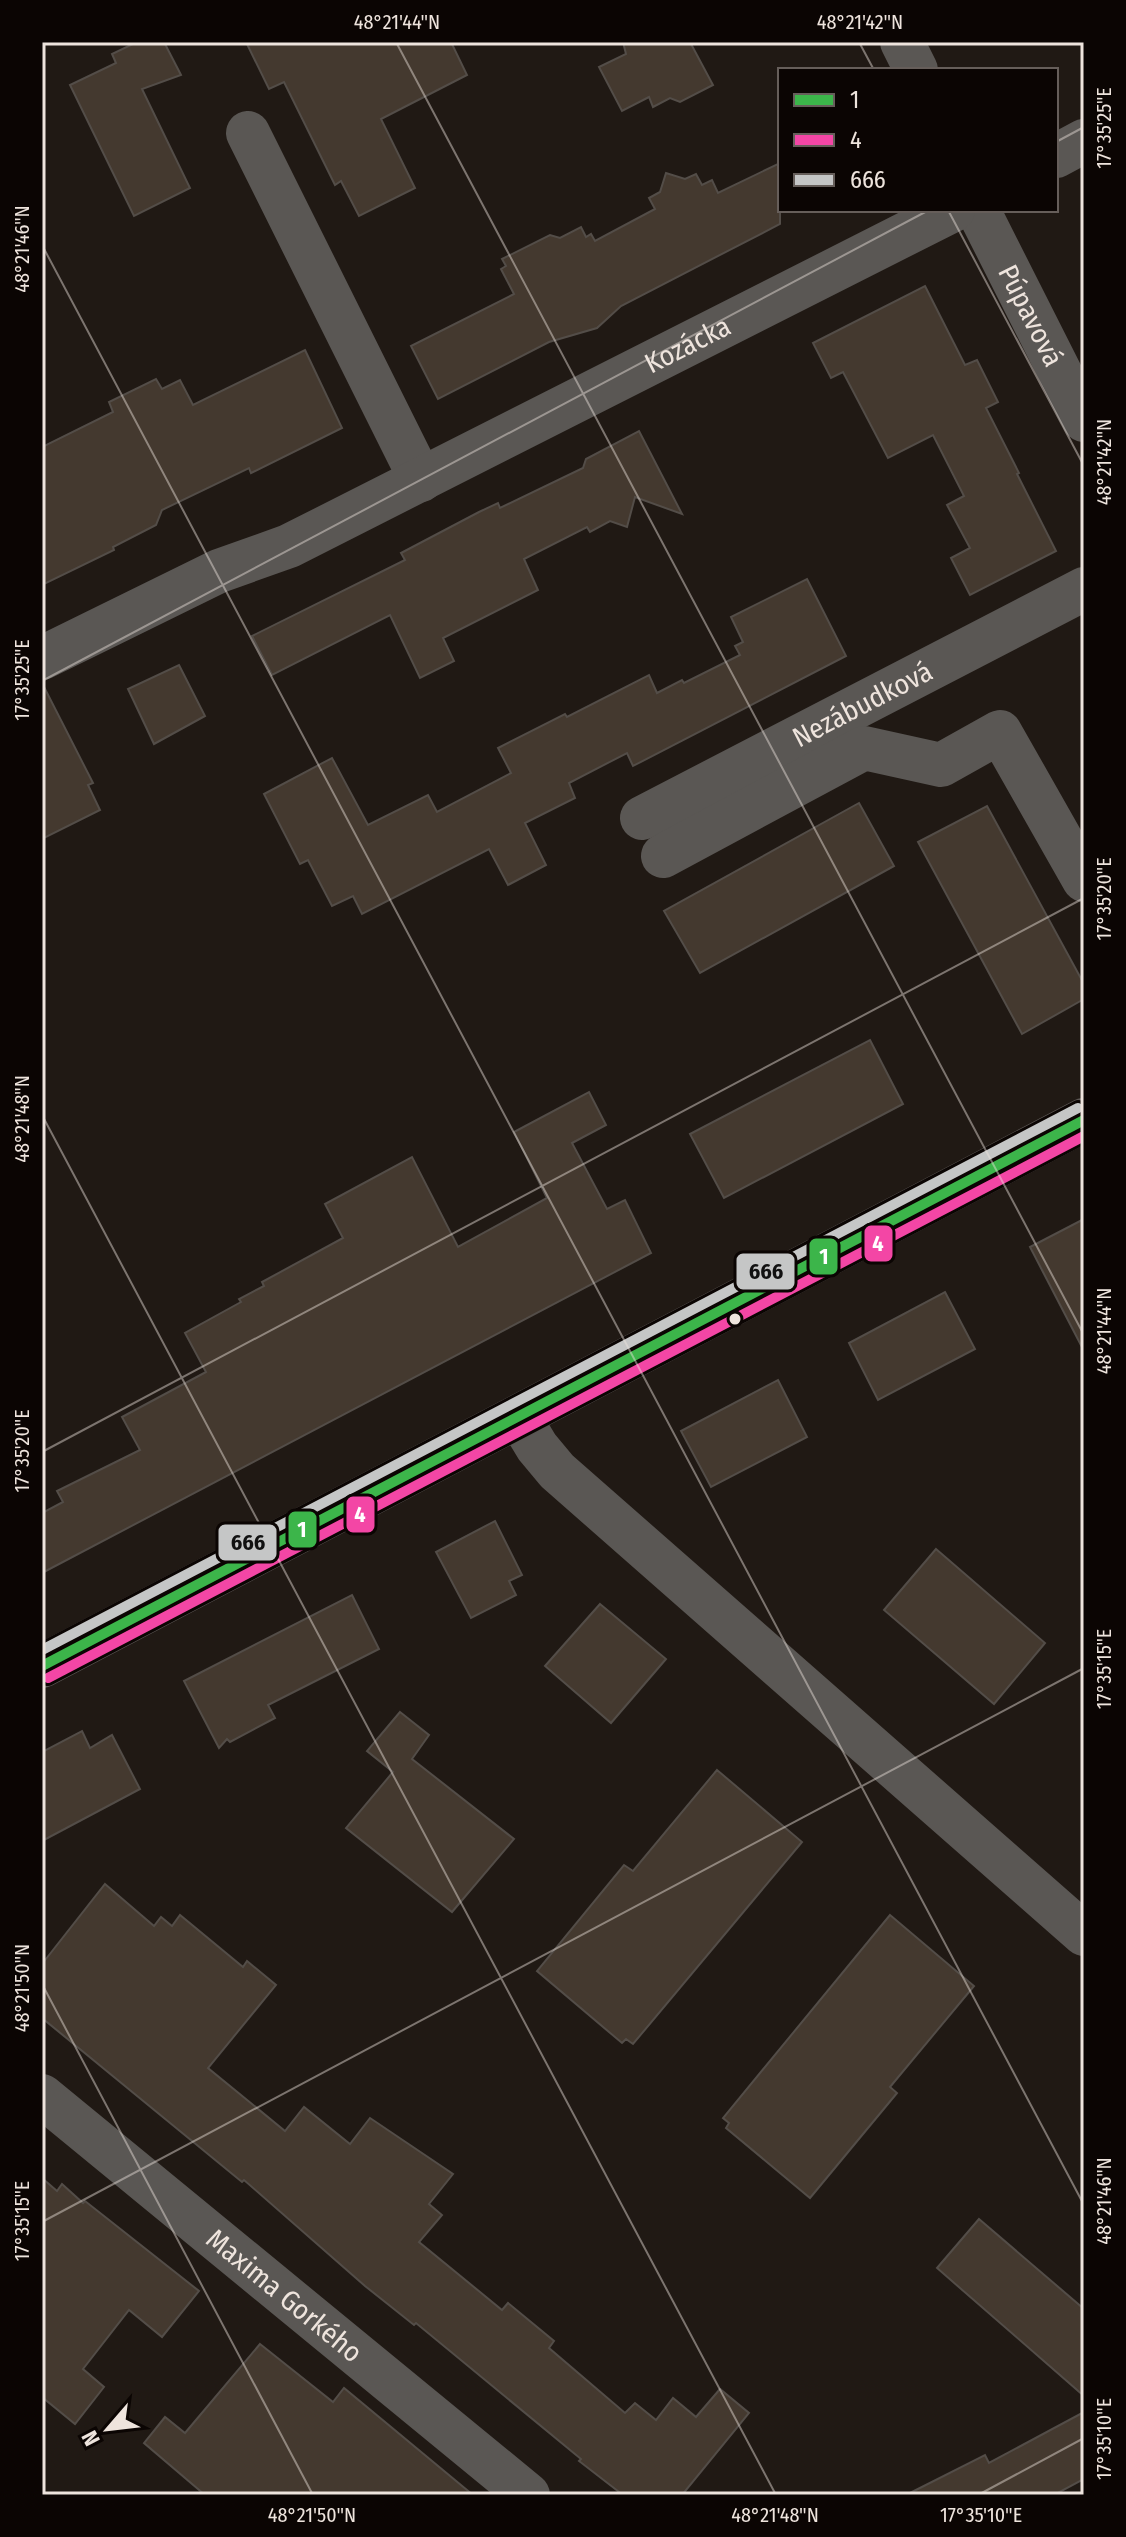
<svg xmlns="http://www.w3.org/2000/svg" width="1126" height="2537" font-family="'Fira Sans Condensed',sans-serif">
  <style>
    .building { fill: #44392f; stroke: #534d48; stroke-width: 2 }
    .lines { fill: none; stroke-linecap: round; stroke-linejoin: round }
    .minor { stroke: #5a5754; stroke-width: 44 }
    .major { stroke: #5c5754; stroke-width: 44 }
    .bus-1-casing { stroke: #0b0503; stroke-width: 16 }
    .bus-2-casing { stroke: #0b0503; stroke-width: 16 }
    .bus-3-casing { stroke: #0b0503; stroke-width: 16 }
    .bus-1 { stroke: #3cb54a; stroke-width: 10 }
    .bus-2 { stroke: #f346a5; stroke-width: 10 }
    .bus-3 { stroke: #c5c6c6; stroke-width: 10 }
    .ticks { fill: none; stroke: #eee4dd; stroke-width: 2; stroke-opacity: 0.45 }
    .bus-dot { fill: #eee4dd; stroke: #0b0503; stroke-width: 3 }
    .labels { text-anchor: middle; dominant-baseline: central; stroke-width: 6; stroke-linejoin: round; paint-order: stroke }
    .street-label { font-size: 28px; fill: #eee4dd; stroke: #0b0503 }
    .line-badge { stroke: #0b0503; stroke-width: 3 }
    .badge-label { font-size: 22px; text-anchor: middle; font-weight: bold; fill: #fff }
    .pale-badge-label { font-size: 22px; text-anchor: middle; font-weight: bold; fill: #111 }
    .neatline { fill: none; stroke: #eee4dd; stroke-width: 3 }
    .ticks-label { font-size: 20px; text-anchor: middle; fill: #eee4dd }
  </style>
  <rect width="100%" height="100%" fill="#201914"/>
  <!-- building -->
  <g class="building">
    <path d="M137,42H164L181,75L142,89L190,188L134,216L70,85L116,63L112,54Z"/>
    <path d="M246,42H451L467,75L381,119L415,188L359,216L341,181L335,185L284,82L269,89Z"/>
    <path d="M623,42H690L713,85L680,102L670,98L653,107L649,97L622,111L599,67L626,54Z"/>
    <path d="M780,163V224L621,306L597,328L549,342L438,399L411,346L514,294L501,269L506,266L502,259L550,235L560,238L581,227L586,237L591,234L595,241L655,209L649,198L660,192L666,173L685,179L696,174L702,185L712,180L718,193Z"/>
    <path d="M925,286L965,365L977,360L998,402L986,408L1019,473L1017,474L1056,551L970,595L951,558L970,548L947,505L964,496L933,435L888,458L843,372L831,378L813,343Z"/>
    <path d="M305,350L342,428L251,473L249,468L162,510L156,525L113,547L114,550L42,585V447L113,412L109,402L156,379L162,389L180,380L193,405Z"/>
    <path d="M639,431L682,514L635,497L627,527L610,521L590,532L587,527L524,559L538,590L443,638L454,661L420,678L390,615L272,675L252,636L405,560L401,553L479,512L498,503L500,508L583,468L586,459Z"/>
    <path d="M807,579L846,656L633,766L627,753L569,783L575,798L525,823L546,865L508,885L489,849L362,914L353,896L332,906L308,860L300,864L264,794L332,758L368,825L428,795L437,812L511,773L498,748L565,714L567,717L649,675L657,693L682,680L684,683L740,655L735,646L743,642L731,617Z"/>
    <path d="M179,665L205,716L154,744L128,689Z"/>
    <path d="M42,683L93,783L88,785L100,810L42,839Z"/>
    <path d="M859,803L894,866L700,973L664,911Z"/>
    <path d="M987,806L1084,984V999L1022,1034L918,842Z"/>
    <path d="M870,1040L903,1104L724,1198L690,1134Z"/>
    <path d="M589,1092L606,1125L572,1143L607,1209L625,1200L651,1253L42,1573V1513L63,1502L57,1491L140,1450L122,1417L206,1372L185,1333L241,1302L239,1299L264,1286L262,1282L343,1238L325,1204L412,1157L458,1247L547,1198L514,1132Z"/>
    <path d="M1084,1219V1351L1030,1247Z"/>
    <path d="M945,1292L975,1349L878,1400L849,1343Z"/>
    <path d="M778,1380L807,1437L711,1487L681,1431Z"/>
    <path d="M495,1521L522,1575L509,1581L516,1595L471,1618L436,1552Z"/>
    <path d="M936,1549L1045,1643L994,1704L884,1610Z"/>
    <path d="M352,1595L379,1649L268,1705L275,1718L230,1742L227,1739L219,1748L184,1681Z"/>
    <path d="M600,1604L666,1659L611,1723L545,1666Z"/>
    <path d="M400,1712L429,1735L412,1759L514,1839L452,1912L346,1828L393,1772L367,1751Z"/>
    <path d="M82,1731L90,1748L112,1735L140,1789L42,1841V1752Z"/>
    <path d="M717,1770L802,1842L633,2044L626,2039L622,2043L537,1971L624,1865L633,1871Z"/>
    <path d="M105,1884L154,1926L161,1917L172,1926L180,1915L243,1967L247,1961L276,1985L208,2068L285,2131L304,2107L350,2144L370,2118L453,2174L429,2204L442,2215L419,2242L502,2310L508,2303L554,2341L549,2348L625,2413L635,2403L656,2420L673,2398L696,2417L720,2389L749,2413L682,2495H623L579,2461L581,2459L416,2323L414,2325L365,2286L244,2180L242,2182L42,2018V1964Z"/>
    <path d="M890,1915L974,1986L890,2087L897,2093L810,2198L726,2128L729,2123L723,2118Z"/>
    <path d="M42,2178L57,2191L62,2184L83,2203L85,2201L199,2291L162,2337L129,2310L83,2369L104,2387L75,2424L42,2397Z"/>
    <path d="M979,2219L1084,2309V2396L937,2268Z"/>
    <path d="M260,2344L333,2402L344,2388L473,2495H205L144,2443L165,2417L185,2433Z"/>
    <path d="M1084,2412V2479L1054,2495H906L985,2455L989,2463Z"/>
  </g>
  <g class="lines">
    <!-- minor -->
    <g class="minor">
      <path d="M902,42L916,70"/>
      <path d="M248,133L421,480"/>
      <path d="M1056,156L1084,141"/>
      <path id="s1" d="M978,210L1084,420"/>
      <path id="s2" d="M42,658L219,571L289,546L953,210"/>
      <path id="s3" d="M642,818L1084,589"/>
      <path d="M663,856L864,748L941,765L1000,732L1084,880"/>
      <path d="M519,1417L537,1447L557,1471L1084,1934"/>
      <path id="s4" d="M42,2096L528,2495"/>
    </g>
    <!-- major -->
    <path class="major" d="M42,1666L1084,1120"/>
    <!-- bus-1 casing -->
    <g class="bus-1-casing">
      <path id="bus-1" d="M42,1666L1084,1120"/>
    </g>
    <!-- bus-2 casing -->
    <g class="bus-2-casing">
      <path id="bus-2" d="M48,1678L1084,1136"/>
    </g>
    <!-- bus-3 casing -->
    <g class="bus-3-casing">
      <path id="bus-3" d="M42,1650L1078,1108"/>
    </g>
    <!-- bus-1 -->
    <use href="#bus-1" class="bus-1"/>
    <!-- bus-2 -->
    <use href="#bus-2" class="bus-2"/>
    <!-- bus-3 -->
    <use href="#bus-3" class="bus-3"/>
  </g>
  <!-- ticks -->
  <path class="ticks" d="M396,42L1084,1335M859,42L874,70M1056,142L1084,127M948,210L1084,466M42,245L1084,2205M42,681L929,210M42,1115L776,2495M42,1452L1084,898M42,1984L313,2495M42,2222L1084,1668M978,2495L1084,2438"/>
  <!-- markers -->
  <circle class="bus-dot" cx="735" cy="1319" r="7"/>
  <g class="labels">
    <!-- street labels -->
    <g class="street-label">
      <text stroke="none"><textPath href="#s1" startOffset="118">Púpavová</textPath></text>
      <text stroke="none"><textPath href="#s2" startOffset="718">Kozácka</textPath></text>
      <text stroke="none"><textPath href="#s3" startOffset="248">Nezábudková</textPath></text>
      <text stroke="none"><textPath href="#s4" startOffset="314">Maxima Gorkého</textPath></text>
    </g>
  </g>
  <g class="line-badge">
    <rect x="863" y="1224" width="31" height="39" rx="8" fill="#f346a5"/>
    <rect x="808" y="1237" width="31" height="39" rx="8" fill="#3cb54a"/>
    <rect x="735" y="1252" width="61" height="39" rx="8" fill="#c5c6c6"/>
    <rect x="345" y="1495" width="31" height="39" rx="8" fill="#f346a5"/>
    <rect x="287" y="1510" width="31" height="39" rx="8" fill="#3cb54a"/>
    <rect x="217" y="1523" width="61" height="39" rx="8" fill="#c5c6c6"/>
  </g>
  <g class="badge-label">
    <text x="878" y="1251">4</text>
    <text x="824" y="1264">1</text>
    <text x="360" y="1522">4</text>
    <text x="302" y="1537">1</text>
  </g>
  <g class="pale-badge-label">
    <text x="766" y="1279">666</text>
    <text x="248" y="1550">666</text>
  </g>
  <!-- border -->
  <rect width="1126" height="2537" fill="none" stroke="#0b0503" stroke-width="88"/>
  <!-- legend -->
  <rect x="778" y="68" width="280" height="144" fill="#0b0503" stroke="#665e5a" stroke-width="2"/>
  <rect x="794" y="94" width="40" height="12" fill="#3cb54a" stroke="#665e5a" stroke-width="2"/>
  <text x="850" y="108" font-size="24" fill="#eee4dd">1</text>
  <rect x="794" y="134" width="40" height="12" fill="#f346a5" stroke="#665e5a" stroke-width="2"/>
  <text x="850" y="148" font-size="24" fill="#eee4dd">4</text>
  <rect x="794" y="174" width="40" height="12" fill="#c5c6c6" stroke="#665e5a" stroke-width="2"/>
  <text x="850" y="188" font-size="24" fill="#eee4dd">666</text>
  <!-- north arrow -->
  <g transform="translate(108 2429) rotate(242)" stroke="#0b0503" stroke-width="6" paint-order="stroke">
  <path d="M0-6L14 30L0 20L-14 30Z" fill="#eee4dd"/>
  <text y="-12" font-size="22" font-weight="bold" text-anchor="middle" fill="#eee4dd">N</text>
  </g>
  <rect x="44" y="44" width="1038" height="2449" class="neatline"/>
  <g class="ticks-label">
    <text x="397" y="29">48°21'44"N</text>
    <text x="860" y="29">48°21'42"N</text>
    <text transform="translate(1104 128) rotate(-90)" y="7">17°35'25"E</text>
    <text transform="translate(22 249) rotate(-90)" y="7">48°21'46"N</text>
    <text transform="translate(1104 462) rotate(-90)" y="7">48°21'42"N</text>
    <text transform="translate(22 680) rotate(-90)" y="7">17°35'25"E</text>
    <text transform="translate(1104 899) rotate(-90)" y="7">17°35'20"E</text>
    <text transform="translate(22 1119) rotate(-90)" y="7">48°21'48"N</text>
    <text transform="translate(1104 1331) rotate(-90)" y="7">48°21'44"N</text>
    <text transform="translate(22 1451) rotate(-90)" y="7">17°35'20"E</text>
    <text transform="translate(1104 1669) rotate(-90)" y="7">17°35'15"E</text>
    <text transform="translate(22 1988) rotate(-90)" y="7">48°21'50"N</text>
    <text transform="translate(1104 2201) rotate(-90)" y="7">48°21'46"N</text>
    <text transform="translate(22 2221) rotate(-90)" y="7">17°35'15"E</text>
    <text transform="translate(1104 2439) rotate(-90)" y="7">17°35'10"E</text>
    <text x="312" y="2522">48°21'50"N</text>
    <text x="775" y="2522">48°21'48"N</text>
    <text x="981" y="2522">17°35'10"E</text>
  </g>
</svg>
